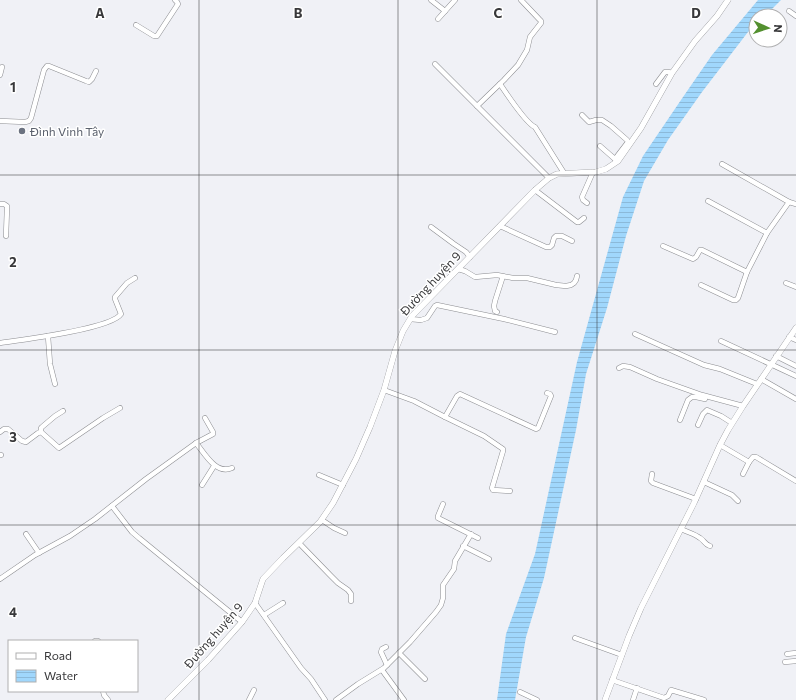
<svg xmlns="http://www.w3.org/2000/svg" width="796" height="700" font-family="Commissioner,sans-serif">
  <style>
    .water { fill: url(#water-rules) }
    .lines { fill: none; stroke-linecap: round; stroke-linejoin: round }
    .minor-casing { stroke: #8c8d91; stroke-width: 5.5 }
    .tertiary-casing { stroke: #8c8d91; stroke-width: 6 }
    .minor { stroke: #fff; stroke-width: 4.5 }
    .tertiary { stroke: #fff; stroke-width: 5.5 }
    .grid { fill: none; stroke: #38383a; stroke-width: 1; stroke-opacity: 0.55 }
    .worship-dot { fill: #6b7280; stroke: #fff; stroke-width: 1.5 }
    .labels { text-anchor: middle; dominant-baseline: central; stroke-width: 3; stroke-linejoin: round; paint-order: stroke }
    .worship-label { font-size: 12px; fill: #5b616d; stroke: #fff; text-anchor: start }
    .street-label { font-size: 12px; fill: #38383a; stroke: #fff }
    .grid-label { font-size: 13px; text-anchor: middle; font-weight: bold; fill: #38383a; stroke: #fff; stroke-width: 3; stroke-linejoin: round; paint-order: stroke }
  </style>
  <defs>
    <pattern id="water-rules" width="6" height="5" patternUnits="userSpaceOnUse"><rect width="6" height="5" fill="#a0d7fc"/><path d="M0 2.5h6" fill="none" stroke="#8bb9d9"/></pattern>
  </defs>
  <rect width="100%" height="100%" fill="#f0f1f6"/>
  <!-- water -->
  <path class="water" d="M758,0H781L765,16H756V25L748,32L702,92L668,140L644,181L626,236L607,308L586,374L576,430L544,578L526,637L515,700H497L506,634L535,554L577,362L623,197L643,156L683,97L712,55Z"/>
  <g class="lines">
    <!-- minor casing -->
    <g class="minor-casing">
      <g id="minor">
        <path d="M431,0L445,11"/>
        <path d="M789,11L796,16"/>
        <path d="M438,19L455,0"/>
        <path d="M136,25L154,36H157L178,4L177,2L175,0"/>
        <path d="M435,64L549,178"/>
        <path d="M0,75L2,67"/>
        <path d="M500,84C506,93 527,124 535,127L564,173"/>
        <path d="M656,84L665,72H668L672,73"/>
        <path d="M477,106L504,80L518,65L527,50L530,37L541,23V21L539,19L521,0"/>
        <path d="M582,115L589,122L596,120H602L611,126L627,140L628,142L615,159"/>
        <path d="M0,121L25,122L29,121L31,118L44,70L47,66H49L86,81L89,82L92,79L96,71"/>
        <path d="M600,146L616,160"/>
        <path d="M722,164L789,202L796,204"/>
        <path d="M535,190L577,222H579L584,218"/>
        <path d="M708,201L767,233L789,202"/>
        <path d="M587,203L583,200L582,197L593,172"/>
        <path d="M0,204H4L7,206V208L6,236"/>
        <path d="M500,226L546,247H550L552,245L554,238L556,236H562L572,241"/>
        <path d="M431,227L454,244L466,252L470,257"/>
        <path d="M663,246L693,259L696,257L700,250H702L747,272"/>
        <path d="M458,269L465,271L475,277L497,275L513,278H527L556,285L566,286L571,285L574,283L576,280L577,276"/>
        <path d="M786,283L796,287"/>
        <path d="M701,285L733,300H736L738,298L747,272L767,233"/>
        <path d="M497,312L495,311L494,306L495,301L503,276"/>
        <path d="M410,319L421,320L427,318L435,306L437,305L504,319L555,332"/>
        <path d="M635,334L704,365L720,369L757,384"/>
        <path d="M48,336L50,364L55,384"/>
        <path d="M789,337L796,340"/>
        <path d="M721,341L796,376"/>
        <path d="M0,343C21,340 111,329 121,314L115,299V297L127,283L135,278"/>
        <path d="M776,356L796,366"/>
        <path d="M619,368L623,366L630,367L657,379L702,395L743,406"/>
        <path d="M761,379L796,399"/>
        <path d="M384,390L414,401L445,417L457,396L460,394L536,429L538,428L551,396L550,394L547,393"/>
        <path d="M445,417L484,436L503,449V451L492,488L493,490L510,491"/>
        <path d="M680,420L688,400L692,397H696L705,399"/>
        <path d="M698,425L703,414L707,410L721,416L732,423"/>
        <path d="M0,432L4,429H8L22,441L26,442L38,433L41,432L59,448L103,418L120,408"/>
        <path d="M41,432V428L42,427L55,416L63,411"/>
        <path d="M196,443C205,454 216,475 232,468"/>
        <path d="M720,445L749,462L743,474"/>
        <path d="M0,455H1"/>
        <path d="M749,462L753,457H756L796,481"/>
        <path d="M652,474L651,481L653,483L696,499"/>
        <path d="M319,475L343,485"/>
        <path d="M704,482L732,495L738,501"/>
        <path d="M202,485L214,466"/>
        <path d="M443,504L438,516V518L478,538"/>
        <path d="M112,506L132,532L139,538L242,622"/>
        <path d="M322,520L334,528L345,533"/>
        <path d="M681,529C687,532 695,534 700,538C705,541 704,544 710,546"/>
        <path d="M26,534L39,553"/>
        <path d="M299,543L330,575L338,583L348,590L351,594V601"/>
        <path d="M463,546L489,559"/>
        <path d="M0,579L35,555L70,536L95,519L146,479L196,443L213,434V432L205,418"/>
        <path d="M255,603L301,668L311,679L325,700"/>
        <path d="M264,615L283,603"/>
        <path d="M575,638L622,655"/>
        <path d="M95,641H98"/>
        <path d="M386,647L382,649L381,652L387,665"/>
        <path d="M399,653L425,679"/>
        <path d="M787,654L796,653"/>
        <path d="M785,662L796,661"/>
        <path d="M382,670L404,700"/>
        <path d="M612,680L664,698L668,696L671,690L704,700"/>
        <path d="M103,691L104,695L108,700"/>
        <path d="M520,692L537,700"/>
        <path d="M249,700L254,690"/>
        <path d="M336,700L358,684L384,668L410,642L436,612L441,605L443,598V585L454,569L455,561L471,534"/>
        <path d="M633,700L637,688"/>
      </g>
    </g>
    <!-- tertiary casing -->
    <g class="tertiary-casing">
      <g id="tertiary">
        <path d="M168,700L208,660L242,622L255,603L263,579L283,558L320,522L333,503L356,459L370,427L384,390L395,351L403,331L412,316L535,190L549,178L557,174L596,172L606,169L618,161L641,128L672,73L695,41L717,16L728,0"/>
        <path d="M605,700L629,636L641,608L694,503L720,445L728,430L743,406L796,328"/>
      </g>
    </g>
    <!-- minor -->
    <use href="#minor" class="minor"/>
    <!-- tertiary -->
    <use href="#tertiary" class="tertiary"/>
  </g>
  <!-- grid -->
  <path class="grid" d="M199,0V700M398,0V700M597,0V700M0,175H796M0,350H796M0,525H796"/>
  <!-- markers -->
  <circle class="worship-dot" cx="22" cy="131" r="4"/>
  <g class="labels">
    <!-- worship labels -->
    <g class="worship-label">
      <text x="30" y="131">Đình Vinh Tây</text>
    </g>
    <!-- street labels -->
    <g class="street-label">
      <text transform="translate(430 283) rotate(-47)">Đường huyện 9</text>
      <text transform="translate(213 635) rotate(-49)">Đường huyện 9</text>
    </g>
  </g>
  <g class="grid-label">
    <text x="100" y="18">A</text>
    <text x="298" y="18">B</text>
    <text x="498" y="18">C</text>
    <text x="696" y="18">D</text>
    <text x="13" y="92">1</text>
    <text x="13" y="267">2</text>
    <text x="13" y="442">3</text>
    <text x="13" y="617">4</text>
  </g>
  <!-- legend -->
  <rect x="8" y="640" width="130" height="52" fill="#ffffff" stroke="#afafb0"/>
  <rect x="16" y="653" width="20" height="6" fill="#ffffff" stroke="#afafb0"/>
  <text x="44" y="660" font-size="12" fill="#38383a">Road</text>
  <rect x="16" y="670" width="20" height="12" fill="url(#water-rules)" stroke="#afafb0"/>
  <text x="44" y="680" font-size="12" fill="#38383a">Water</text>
  <!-- north arrow -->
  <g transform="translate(768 28) rotate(93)"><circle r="19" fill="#ffffff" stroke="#afafb0"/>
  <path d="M0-3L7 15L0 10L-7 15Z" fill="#53902f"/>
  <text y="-6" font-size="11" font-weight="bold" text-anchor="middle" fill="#38383a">N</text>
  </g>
</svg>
